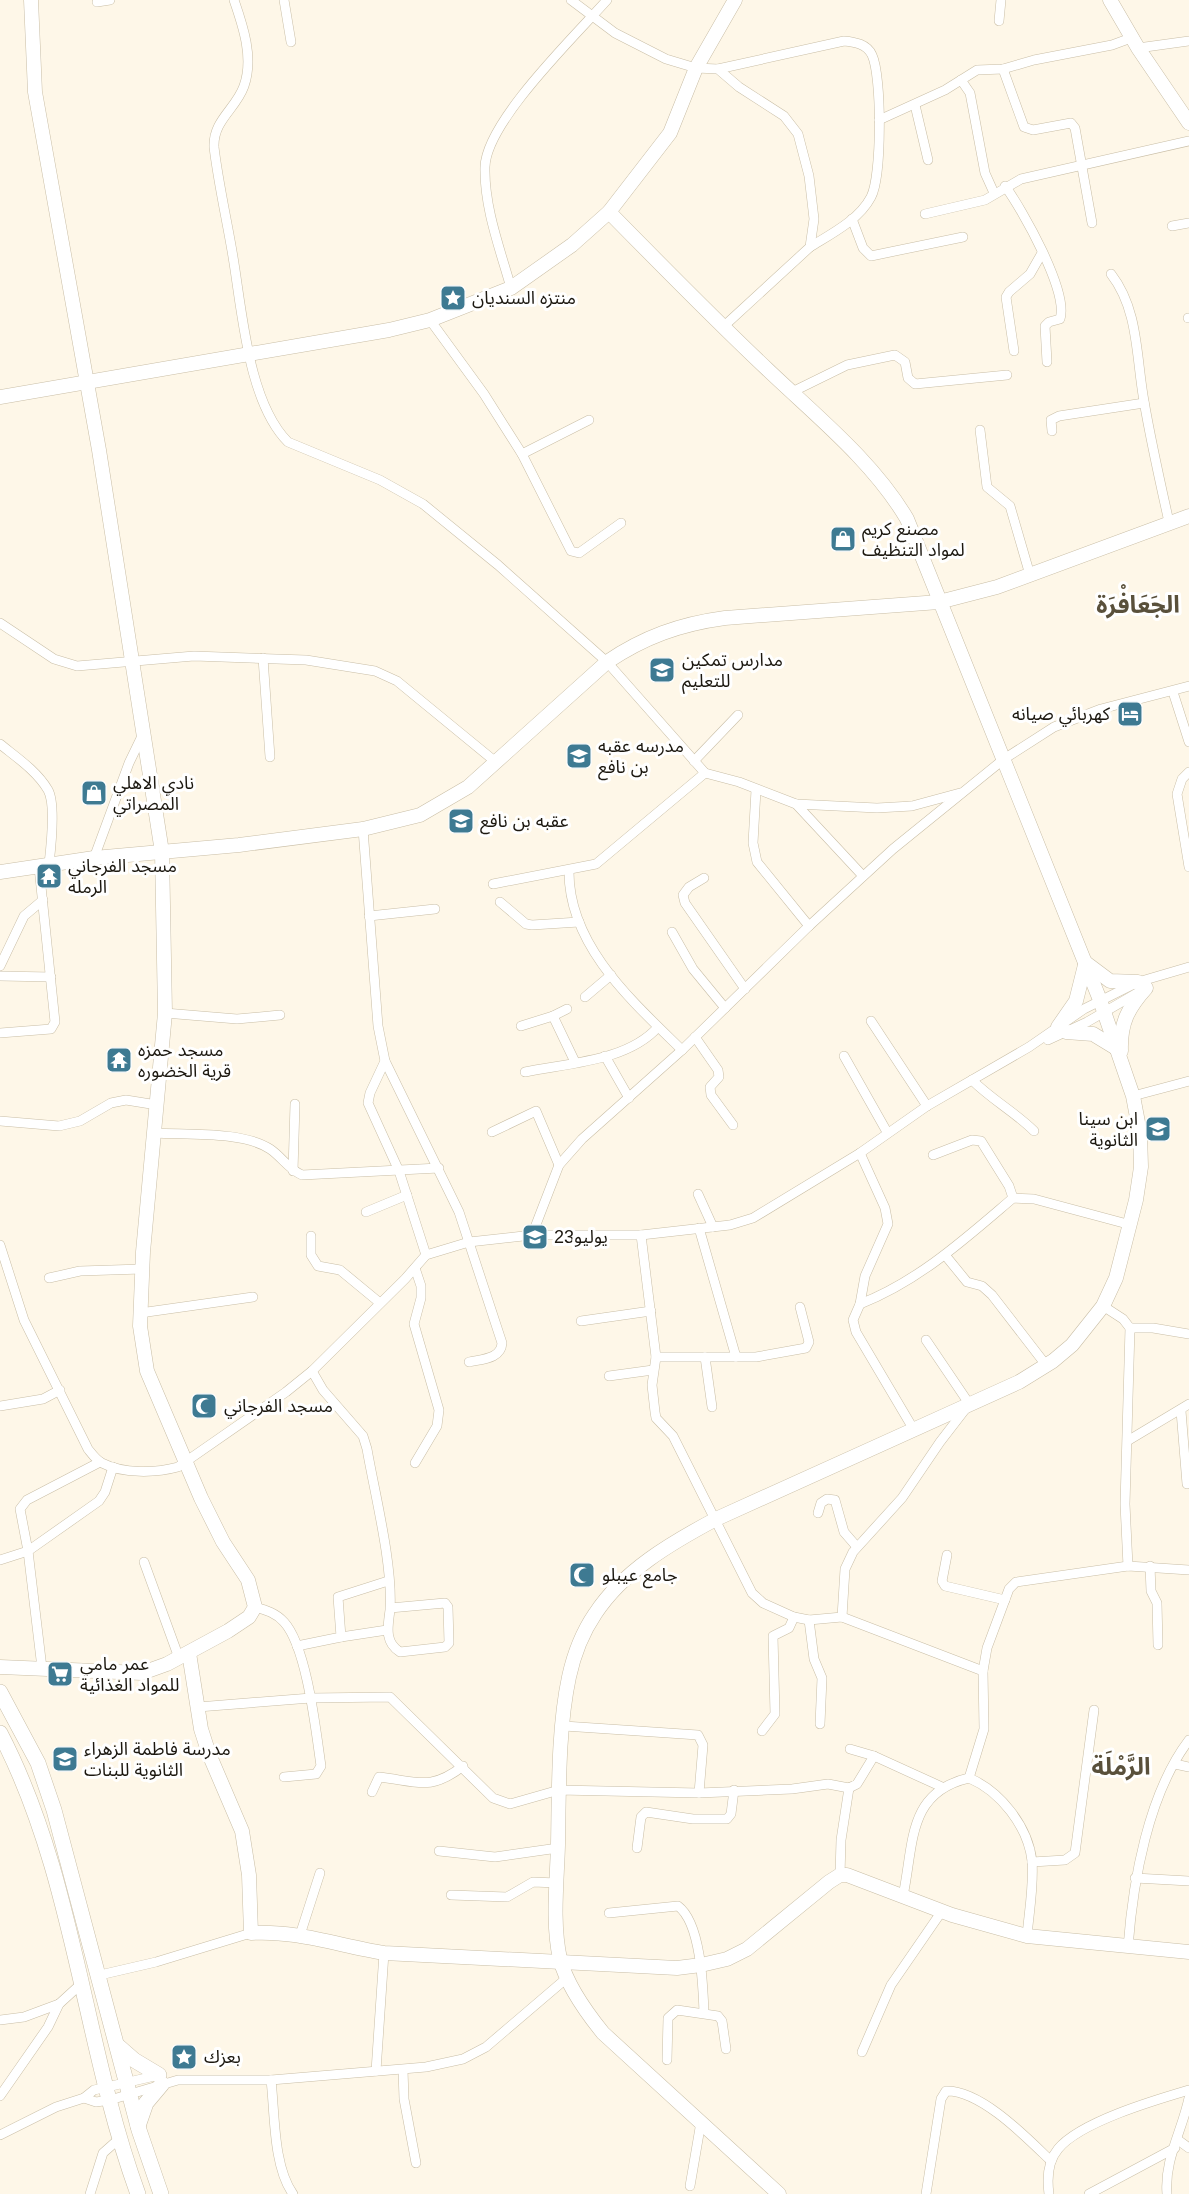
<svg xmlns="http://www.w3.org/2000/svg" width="1189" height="2194" font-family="Helvetica,'Noto Sans Arabic',sans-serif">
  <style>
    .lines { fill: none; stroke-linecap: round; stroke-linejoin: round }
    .street-casing { stroke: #c9bea6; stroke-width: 10 }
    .secondary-casing { stroke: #c9bea6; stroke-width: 15 }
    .primary-casing { stroke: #c9bea6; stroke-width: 16 }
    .street { stroke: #fff; stroke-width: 9 }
    .secondary { stroke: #fff; stroke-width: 14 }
    .primary { stroke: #fff; stroke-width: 15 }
    .labels { text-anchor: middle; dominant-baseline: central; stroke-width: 6; stroke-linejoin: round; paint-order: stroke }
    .poi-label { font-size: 18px; fill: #1c1810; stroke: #fff; text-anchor: start }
    .district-label { font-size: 24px; font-weight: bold; fill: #59503b; stroke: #fff }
  </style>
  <rect width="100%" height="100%" fill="#fef7e8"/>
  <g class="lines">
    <!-- street casing -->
    <g class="street-casing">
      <g id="street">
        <path d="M234,0C243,26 254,58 244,86C236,109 213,120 214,147C218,181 226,216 232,251C242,307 247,401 288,442L380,480L423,504L498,565L607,662L705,773L739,782L796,804L863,876"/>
        <path d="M284,0L291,42"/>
        <path d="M571,0L615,33L666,59L696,68L718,69L739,87L784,116L798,134L809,176L814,219L810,247L723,327"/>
        <path d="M97,2L110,0"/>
        <path d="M999,21L1001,0"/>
        <path d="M1138,48L1189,41"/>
        <path d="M718,69L844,41C855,42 867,44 872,55C882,76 882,176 871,197C859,220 831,234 810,247"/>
        <path d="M1003,69L1024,127L1033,130L1071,123L1075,128L1092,223"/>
        <path d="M961,80L970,93L985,173L994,193"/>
        <path d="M915,105L928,160"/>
        <path d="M879,120L945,90L977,70L1003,69L1034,60L1112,45L1131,38"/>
        <path d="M1005,186C1022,209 1069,292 1060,319L1049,322L1045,326L1047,362"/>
        <path d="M925,214L985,200L1021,179L1189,141"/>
        <path d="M852,219L863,248L871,256L963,237"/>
        <path d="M1172,226L1189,223"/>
        <path d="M1111,274C1139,310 1136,358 1144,401C1151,442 1160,482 1169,522"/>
        <path d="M511,288C500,249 484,207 485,167C486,122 575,36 607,0"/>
        <path d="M1188,318H1189"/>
        <path d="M430,320L484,394L522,454L571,551L579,553L621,523"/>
        <path d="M1014,351L1006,297L1009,292L1030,274L1042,253"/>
        <path d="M792,392L847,365L890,356L895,355L905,362L908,378L915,384L1007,375"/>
        <path d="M980,430L987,487L1010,506L1030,575"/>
        <path d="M1052,431L1051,420L1059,416L1144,403"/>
        <path d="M522,454L589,420"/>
        <path d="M0,623L54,659L77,666L194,656L306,660L375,671L397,681L497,763"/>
        <path d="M263,658L270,757"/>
        <path d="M1173,692L1189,742"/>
        <path d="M0,744C16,757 37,771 48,790C56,804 51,847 49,864"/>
        <path d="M694,761L738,715"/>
        <path d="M1189,772L1182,779L1177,794L1189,867"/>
        <path d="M756,790L753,843L757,862L809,926"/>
        <path d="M796,804L877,808L912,806L960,793"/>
        <path d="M363,829L378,1026L385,1061L459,1212L502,1343C501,1359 482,1359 469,1362"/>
        <path d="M94,858L129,763L144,732"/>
        <path d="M569,872C569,946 633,1002 682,1050"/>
        <path d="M704,878L689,887L683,895L685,903L745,989"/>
        <path d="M493,884L596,864L705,773"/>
        <path d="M500,902L526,924L532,925L579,922"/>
        <path d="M369,916L435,909"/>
        <path d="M672,932L693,969L725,1008"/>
        <path d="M0,966L24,916L43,900"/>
        <path d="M0,976L51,977"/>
        <path d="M585,997L611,975"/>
        <path d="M165,1013L237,1019L280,1015"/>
        <path d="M553,1016L567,1009"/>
        <path d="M871,1021L927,1106"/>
        <path d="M521,1026L553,1016L575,1062"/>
        <path d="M0,1033L51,1029L55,1022L39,867"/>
        <path d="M695,1037L718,1070L719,1077L710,1087L711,1095L733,1125"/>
        <path d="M1048,1040L1087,1022L1139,992"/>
        <path d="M605,1056L629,1098"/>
        <path d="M844,1056L887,1132"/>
        <path d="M385,1061L370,1093L368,1103L399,1171L426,1255"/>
        <path d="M525,1072C569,1063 628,1061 658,1027"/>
        <path d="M972,1080C992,1100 1015,1112 1034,1131"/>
        <path d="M1133,1096L1189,1081"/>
        <path d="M0,1121L59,1126L80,1121L111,1103L126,1100L157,1105"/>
        <path d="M492,1132L536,1111L559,1165"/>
        <path d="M155,1133C186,1135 243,1131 270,1149C282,1157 288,1169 302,1175L439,1168"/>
        <path d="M860,1153L885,1208L888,1224L865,1276L860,1304L853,1320L856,1332L914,1430"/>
        <path d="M933,1155L972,1140L981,1141L1009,1186L1013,1198"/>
        <path d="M293,1171L295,1104"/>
        <path d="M698,1194L713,1227"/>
        <path d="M366,1212L407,1195"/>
        <path d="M699,1228L736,1357"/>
        <path d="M532,1235L559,1165L582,1139L682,1050L809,926L893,849L1004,759L1054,727L1101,709L1189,686"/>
        <path d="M641,1235L656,1357L652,1385L655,1412L656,1418L673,1436L752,1593L763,1603L794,1617L809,1620L842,1617L983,1671"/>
        <path d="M311,1236V1255L318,1266L340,1270L380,1303"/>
        <path d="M0,1245L24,1320L88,1449C92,1454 96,1460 102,1463C123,1474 156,1473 178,1467L286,1392L312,1371L405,1279L426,1255L469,1242L532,1235H641L730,1225L753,1218L860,1153L927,1106L1029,1047L1084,1009L1138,982L1189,967"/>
        <path d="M945,1255L967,1282L982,1286L992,1295L1046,1365"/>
        <path d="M415,1268L421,1286V1298L414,1324L439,1410L437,1426L415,1463"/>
        <path d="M49,1278L80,1271L142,1269"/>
        <path d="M860,1304C919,1281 966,1238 1013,1198L1034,1199L1131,1225"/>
        <path d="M1103,1306L1123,1319L1130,1328L1125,1504L1128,1566"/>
        <path d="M140,1313L253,1297"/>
        <path d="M581,1321L651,1311"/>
        <path d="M1130,1328H1153L1189,1334"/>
        <path d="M926,1340L970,1405"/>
        <path d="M656,1357H756L806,1348L809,1342L800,1307"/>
        <path d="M705,1357L712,1407"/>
        <path d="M312,1371L323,1390L363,1436L367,1449C375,1495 393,1565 390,1610C388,1626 384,1642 400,1652L445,1647L449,1643L448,1607L445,1603L390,1608"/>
        <path d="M609,1376L653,1370"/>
        <path d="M0,1406L43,1399L60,1390"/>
        <path d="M1181,1411L1187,1484"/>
        <path d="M1129,1440L1189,1404"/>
        <path d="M818,1513L821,1503L827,1499L835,1500L844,1532L857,1547"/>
        <path d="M947,1555L942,1581L945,1586L1005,1600"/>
        <path d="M0,1560L28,1551L99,1501L105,1492L113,1467"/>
        <path d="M144,1562L179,1658"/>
        <path d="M1150,1566L1151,1591L1157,1603L1158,1645"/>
        <path d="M255,1607C266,1610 276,1613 284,1622C307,1647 316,1732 321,1766L316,1774L284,1777"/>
        <path d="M842,1617L845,1569L853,1552L902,1498L940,1442L967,1407"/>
        <path d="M809,1620L814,1659L822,1678L820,1724"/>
        <path d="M341,1637L387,1630"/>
        <path d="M297,1646L341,1637L338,1597L388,1581"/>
        <path d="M42,1668L28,1551L20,1509L27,1500L100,1462"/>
        <path d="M198,1707L311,1698L390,1697L493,1798L510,1804L559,1790L699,1793L792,1789L828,1784L849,1788L857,1784L874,1756"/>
        <path d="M564,1726L698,1735L703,1745L699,1793"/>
        <path d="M762,1731L775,1714L773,1636L789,1628L794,1617"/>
        <path d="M850,1749L874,1756L942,1787"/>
        <path d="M1175,1764L1189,1767"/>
        <path d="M969,1778L984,1729L983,1671L987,1648L1009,1589L1016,1582L1128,1566L1189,1570"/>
        <path d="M372,1792L379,1777C416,1781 430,1792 463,1766"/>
        <path d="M637,1848L641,1817L646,1812L693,1819H727L731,1814L734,1790"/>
        <path d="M439,1851L495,1857L558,1848"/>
        <path d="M1032,1862L1065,1860L1075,1853L1094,1710"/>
        <path d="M840,1875L841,1840L849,1788"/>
        <path d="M1135,1878L1189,1881"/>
        <path d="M451,1895L507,1897L533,1882L557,1883"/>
        <path d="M903,1896C914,1844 907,1792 969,1778C1000,1791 1028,1826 1032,1861C1034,1885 1029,1912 1027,1936"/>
        <path d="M609,1913L678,1906C701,1923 703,1986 704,2013"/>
        <path d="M300,1935L320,1873"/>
        <path d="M1128,1947C1133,1881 1148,1794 1189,1740"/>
        <path d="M100,1975L156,1962L251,1933"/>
        <path d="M0,2020L24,2017L59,2004"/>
        <path d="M862,2052L891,1985L942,1911"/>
        <path d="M667,2060L668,2018L677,2010L718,2016L722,2021L726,2049"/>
        <path d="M403,2070L404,2099L416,2163"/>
        <path d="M376,2071L384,1953"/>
        <path d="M271,2080C275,2114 273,2166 293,2194"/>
        <path d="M0,2096L48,2027L59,2004L82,1983"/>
        <path d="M84,2098L96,2102L110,2100L178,2080H271L426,2067L463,2059L486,2047L568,1977"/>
        <path d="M0,2135L56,2107L84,2098L94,2090L159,2075"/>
        <path d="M1178,2140L1189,2148"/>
        <path d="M690,2186L701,2122"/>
        <path d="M90,2194L103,2153L120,2138"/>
        <path d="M926,2194L941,2099L946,2091C981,2090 1027,2138 1051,2161"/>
        <path d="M1049,2194C1047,2179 1048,2161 1058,2149C1080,2122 1155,2100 1189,2090"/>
        <path d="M1089,2194L1175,2148"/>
        <path d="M1167,2194C1164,2160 1182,2131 1189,2098"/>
      </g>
    </g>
    <!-- secondary casing -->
    <g class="secondary-casing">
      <g id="secondary">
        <path d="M1110,0L1138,48L1189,123"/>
        <path d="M609,212C661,265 713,318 767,369C815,415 873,461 907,519L1100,1000L1133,1096L1140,1133L1141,1167L1136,1200L1116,1278L1103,1306L1072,1345L1053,1361L1019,1382L716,1519C671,1543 623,1571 595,1614C582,1633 574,1654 569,1677C558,1728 559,1792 558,1845C557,1882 552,1922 560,1959C567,1986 586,2012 603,2033L779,2194"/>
        <path d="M0,397L389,330L430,320L511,288L572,245L609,212L670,133L696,68L735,0"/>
        <path d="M0,872L94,858L239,845L363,829L420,815L468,787L607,662C644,637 680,624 725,618L939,602L997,587L1189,516"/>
        <path d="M1086,963L1110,981L1138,982"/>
        <path d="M1058,1027L1076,1001L1085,965"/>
        <path d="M1066,1032L1093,1034L1116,1048"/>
        <path d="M1121,1051C1120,1023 1128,1008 1146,988"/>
        <path d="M189,1653L201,1729L209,1754L242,1831L249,1875L251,1933C296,1930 340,1946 384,1953L677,1968L701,1965L727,1959L747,1949L829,1882L840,1875H847L952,1915L1027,1936L1189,1952"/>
        <path d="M0,1667L142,1673L167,1664L228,1631L249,1617L255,1607L248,1580L223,1542L201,1498L147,1371L140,1326L143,1252L165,1013L162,852L99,450L35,92L31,0"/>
      </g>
    </g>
    <!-- primary casing -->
    <g class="primary-casing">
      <g id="primary">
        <path d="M0,1692L38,1763L54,1810L139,2130L161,2194"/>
        <path d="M0,1733C75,1877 83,2044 138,2194"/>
        <path d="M118,2046L134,2060L159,2075"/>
        <path d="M138,2126L146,2103L162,2084"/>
      </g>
    </g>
    <!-- street -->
    <use href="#street" class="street"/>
    <!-- secondary -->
    <use href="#secondary" class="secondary"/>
    <!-- primary -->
    <use href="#primary" class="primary"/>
  </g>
  <!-- icons -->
  <defs>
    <g id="sight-square" transform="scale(1.35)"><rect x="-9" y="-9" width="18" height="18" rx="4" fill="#3e7a92" stroke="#fff"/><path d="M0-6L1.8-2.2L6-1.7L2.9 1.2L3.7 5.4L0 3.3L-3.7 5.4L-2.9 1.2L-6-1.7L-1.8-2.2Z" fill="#fff"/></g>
    <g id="shop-square" transform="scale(1.35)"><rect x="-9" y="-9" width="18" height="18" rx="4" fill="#3e7a92" stroke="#fff"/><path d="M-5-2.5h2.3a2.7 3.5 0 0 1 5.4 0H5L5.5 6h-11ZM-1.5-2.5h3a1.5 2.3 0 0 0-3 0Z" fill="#fff"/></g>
    <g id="school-square" transform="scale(1.35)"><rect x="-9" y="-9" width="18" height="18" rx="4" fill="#3e7a92" stroke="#fff"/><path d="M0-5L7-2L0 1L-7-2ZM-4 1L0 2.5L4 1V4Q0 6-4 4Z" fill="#fff"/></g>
    <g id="hotel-square" transform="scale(1.35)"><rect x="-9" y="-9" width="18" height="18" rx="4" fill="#3e7a92" stroke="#fff"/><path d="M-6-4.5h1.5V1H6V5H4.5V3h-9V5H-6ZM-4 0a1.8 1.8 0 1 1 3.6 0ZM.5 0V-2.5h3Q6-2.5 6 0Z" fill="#fff"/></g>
    <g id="temple-square" transform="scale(1.35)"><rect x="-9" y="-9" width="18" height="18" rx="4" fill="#3e7a92" stroke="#fff"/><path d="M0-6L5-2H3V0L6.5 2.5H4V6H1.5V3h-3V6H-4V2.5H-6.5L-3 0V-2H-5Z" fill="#fff"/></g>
    <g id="mosque-square" transform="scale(1.35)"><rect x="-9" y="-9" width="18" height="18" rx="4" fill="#3e7a92" stroke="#fff"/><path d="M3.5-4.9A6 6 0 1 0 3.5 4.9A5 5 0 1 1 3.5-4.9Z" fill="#fff"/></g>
    <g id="supermarket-square" transform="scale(1.35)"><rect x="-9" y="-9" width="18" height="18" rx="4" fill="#3e7a92" stroke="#fff"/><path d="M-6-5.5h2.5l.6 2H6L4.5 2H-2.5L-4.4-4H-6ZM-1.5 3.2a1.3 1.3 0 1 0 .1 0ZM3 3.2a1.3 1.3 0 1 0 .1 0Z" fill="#fff"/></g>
  </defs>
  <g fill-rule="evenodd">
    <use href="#sight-square" x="453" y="298"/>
    <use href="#shop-square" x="843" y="539"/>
    <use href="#school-square" x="662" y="670"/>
    <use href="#hotel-square" x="1130" y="714"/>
    <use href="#school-square" x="579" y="756"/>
    <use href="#shop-square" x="94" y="793"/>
    <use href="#school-square" x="461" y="821"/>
    <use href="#temple-square" x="49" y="876"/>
    <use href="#temple-square" x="119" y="1060"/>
    <use href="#school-square" x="1158" y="1129"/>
    <use href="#school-square" x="535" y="1237"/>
    <use href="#mosque-square" x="204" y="1406"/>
    <use href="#mosque-square" x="582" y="1575"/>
    <use href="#supermarket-square" x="60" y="1674"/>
    <use href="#school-square" x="65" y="1759"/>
    <use href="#sight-square" x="184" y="2057"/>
  </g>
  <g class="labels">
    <!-- poi labels -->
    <g class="poi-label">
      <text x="472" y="298">منتزه السنديان</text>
      <text x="862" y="529">مصنع كريم<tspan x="862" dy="21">لمواد التنظيف</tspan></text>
      <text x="682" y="660">مدارس تمكين<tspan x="682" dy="21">للتعليم</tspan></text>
      <text x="1110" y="714" text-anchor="end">كهربائي صيانه</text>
      <text x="598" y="746">مدرسه عقبه<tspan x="598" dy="21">بن نافع</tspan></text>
      <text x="113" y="783">نادي الاهلي<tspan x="113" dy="21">المصراتي</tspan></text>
      <text x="480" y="821">عقبه بن نافع</text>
      <text x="68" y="866">مسجد الفرجاني<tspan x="68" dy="21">الرمله</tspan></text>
      <text x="138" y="1050">مسجد حمزه<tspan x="138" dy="21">قرية الخضوره</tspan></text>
      <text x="1138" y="1119" text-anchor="end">ابن سينا<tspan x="1138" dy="21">الثانوية</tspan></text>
      <text x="554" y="1237">23يوليو</text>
      <text x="224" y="1406">مسجد الفرجاني</text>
      <text x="602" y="1575">جامع عيبلو</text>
      <text x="80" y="1664">عمر مامي<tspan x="80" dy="21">للمواد الغذائية</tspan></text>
      <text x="84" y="1749">مدرسة فاطمة الزهراء<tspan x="84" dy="21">الثانوية للبنات</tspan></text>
      <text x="204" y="2057">بعزك</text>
    </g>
    <!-- district labels -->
    <g class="district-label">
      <text x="1138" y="604">الجَعَافْرَة</text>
      <text x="1121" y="1766">الرَّمْلَة</text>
    </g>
  </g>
</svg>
